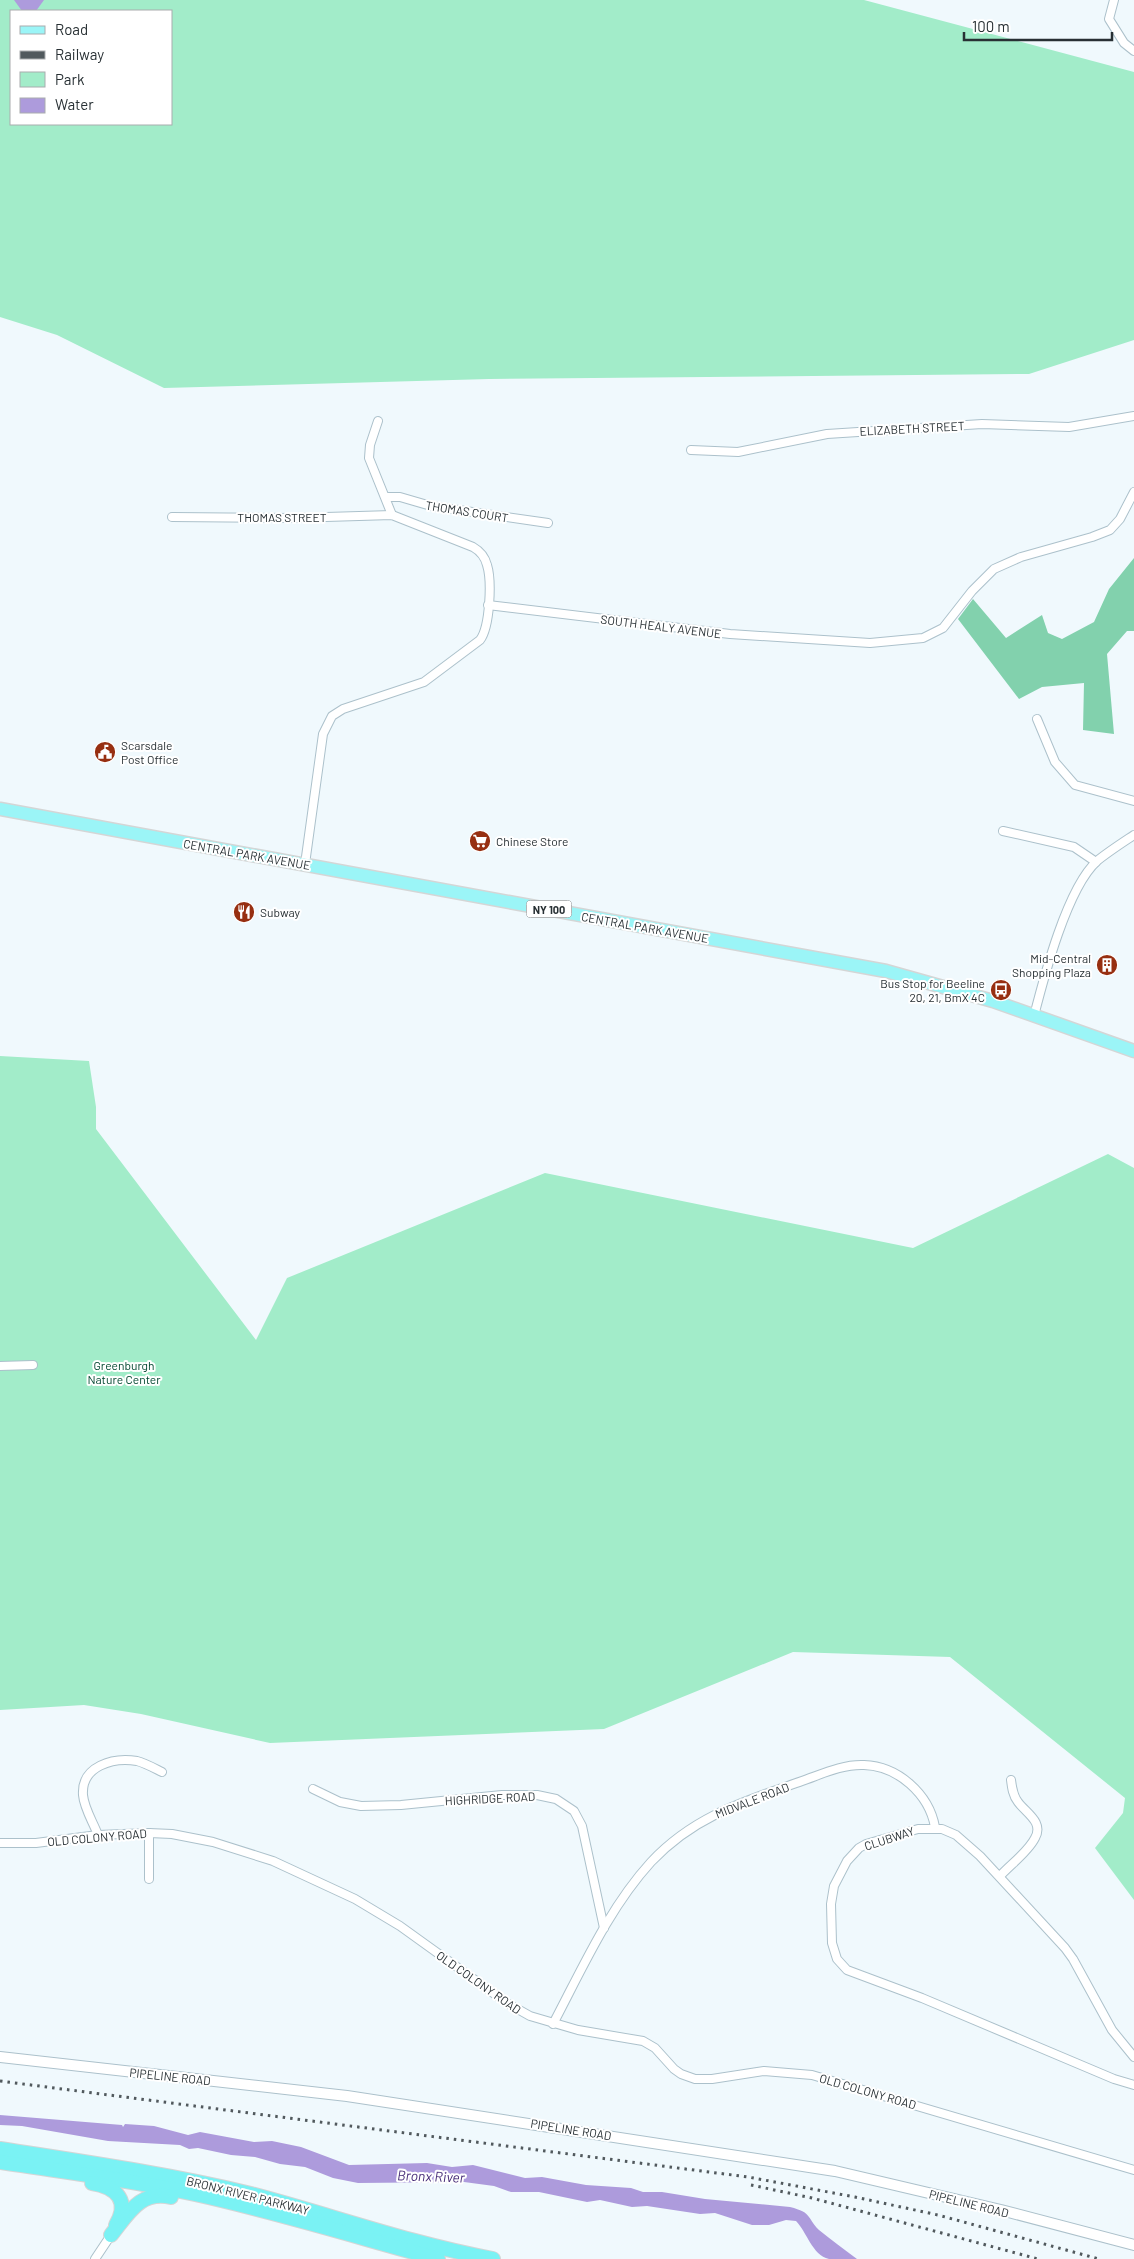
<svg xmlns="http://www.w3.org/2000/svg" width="1134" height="2259" font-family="Barlow,sans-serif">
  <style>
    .green { fill: #a2ecc9; fill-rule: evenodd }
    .forest { fill: #82d1ad }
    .water { fill: #ad9bdc }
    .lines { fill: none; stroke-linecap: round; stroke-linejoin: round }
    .minor-casing { stroke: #acc1cb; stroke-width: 10 }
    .tertiary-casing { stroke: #acc1cb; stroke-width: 12 }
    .primary-casing { stroke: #d4d6d6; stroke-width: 15 }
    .trunk-casing { stroke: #d4d6d6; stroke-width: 16 }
    .minor { stroke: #fff; stroke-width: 8 }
    .tertiary { stroke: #fff; stroke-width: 10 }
    .primary { stroke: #9bf5f7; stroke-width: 12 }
    .trunk { stroke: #7af2f4; stroke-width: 14 }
    .rail { stroke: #51595d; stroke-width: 3; stroke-dasharray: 2.5 5; stroke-linecap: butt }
    .labels { text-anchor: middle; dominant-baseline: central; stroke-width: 4; stroke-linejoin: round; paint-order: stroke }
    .shield { fill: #fff; stroke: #686e71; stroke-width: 1 }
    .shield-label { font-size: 11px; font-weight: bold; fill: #283034 }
    .street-label { font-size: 12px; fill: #283034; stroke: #fff }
    .poi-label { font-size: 12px; fill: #283034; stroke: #fff; text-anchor: start }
    .park-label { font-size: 12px; fill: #00462f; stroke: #fff }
    .water-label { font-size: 14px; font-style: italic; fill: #462b77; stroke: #fff }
  </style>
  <rect width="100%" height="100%" fill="#f0f9fd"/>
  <!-- green -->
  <g class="green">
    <path d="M0,0H864L1134,72V340L1029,374L489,379L164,388L57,335L0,317ZM11,11H171V124H11Z"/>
    <path d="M0,1056L89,1061L96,1107V1129L256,1340L287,1278L545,1173L913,1248L1108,1154L1134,1168V1900L1095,1848L1123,1813L1125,1798L950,1657L793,1652L604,1729L270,1743L141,1714L84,1705L0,1710Z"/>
  </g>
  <!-- forest -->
  <path class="forest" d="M1134,558V631H1127L1107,654L1114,734L1083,730L1084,683L1042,687L1019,699L958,619L973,599L1006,638L1042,615L1048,633L1062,639L1094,622L1109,589Z"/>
  <!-- water -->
  <g class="water">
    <path d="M14,0H44L36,11H22Z"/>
    <path d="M0,2115L122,2125L123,2127L125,2124L154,2126L188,2135L200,2132L254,2142L272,2141L301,2147L349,2165L427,2163L452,2167L473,2165L525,2178L542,2177L586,2185L631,2188L643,2192H662L705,2199L790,2207C813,2213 806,2217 819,2230C831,2240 844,2249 857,2259C848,2259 837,2259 829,2259C812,2255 807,2232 796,2221L786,2220L769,2225H752L715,2213L700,2214L647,2206L632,2207L600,2200L587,2202L539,2192H511L494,2186L464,2182L358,2183L333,2178L305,2167L280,2164L255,2157L231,2155L198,2148L189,2149L180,2145L108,2141L22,2126L0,2125Z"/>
  </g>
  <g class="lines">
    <!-- minor casing -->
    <g class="minor-casing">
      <g id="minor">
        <path d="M1114,0L1109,19L1124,43L1134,51"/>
        <path d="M378,421L370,445L369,458L392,515"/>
        <path d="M691,450L738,452L827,434L982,424L1069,427L1134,416"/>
        <path d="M386,497H400L431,506L548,523"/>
        <path d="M172,517L293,518L392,515L473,547C480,551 485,557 487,565C492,581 490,627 480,640L424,682L343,709L332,716L323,734L305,864"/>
        <path d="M488,605L730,634L870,643L923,638L943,628L972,591L994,569L1021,557L1092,537L1110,530L1120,519L1134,492"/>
        <path d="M1037,719L1055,762L1075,785L1134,801"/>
        <path d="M1003,831L1074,847L1096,862"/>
        <path d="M1034,1016C1044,977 1067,888 1097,861C1108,852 1122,843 1134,835"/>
        <path d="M0,1366L33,1365"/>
        <path d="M313,1789L340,1802L361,1806L401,1805L502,1795H537L556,1799L574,1811L582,1826L604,1928"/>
        <path d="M149,1833V1879"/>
        <path d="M98,1835C93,1822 84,1808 83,1795C81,1766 113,1757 137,1761C145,1763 154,1768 162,1772"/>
        <path d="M0,1843H36L98,1835L149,1833L172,1834L213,1842L273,1861L355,1899L400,1926L507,2003L530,2016L578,2030L643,2041L655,2048L674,2069L681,2074L695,2079H712L764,2071L812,2075L1134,2170"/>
        <path d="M1000,1876C1011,1864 1028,1852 1035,1838C1044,1822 1026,1813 1018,1802C1013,1796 1012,1788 1011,1780"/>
        <path d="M553,2024C582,1969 609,1908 651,1862C694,1816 745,1801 802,1781C822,1774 843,1764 864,1765C898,1766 929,1794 935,1827"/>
        <path d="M1134,2057L1112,2030L1073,1959L1065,1948L980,1856L956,1835L942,1829H918L866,1844L859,1848L847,1861L834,1886L831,1904L832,1943L837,1959L847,1970L922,1998L1114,2079L1134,2085"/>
        <path d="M95,2259L111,2235"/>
      </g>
    </g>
    <!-- tertiary casing -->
    <g class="tertiary-casing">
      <path id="tertiary" d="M0,2057L347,2096L835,2171L1001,2210L1134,2245"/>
    </g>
    <!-- primary casing -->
    <g class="primary-casing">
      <path id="primary" d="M0,809L886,971L993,1001L1134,1051"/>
    </g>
    <!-- trunk casing -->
    <g class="trunk-casing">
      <g id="trunk">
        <path d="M0,2149C84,2162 168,2174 251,2194C331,2215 411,2244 493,2259"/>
        <path d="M0,2162C65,2172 131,2180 195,2194C277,2212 357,2237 438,2259"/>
        <path d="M92,2183C117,2187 130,2201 116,2225"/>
        <path d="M111,2235C128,2214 140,2190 171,2197"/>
      </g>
    </g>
    <!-- minor -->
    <use href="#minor" class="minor"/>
    <!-- tertiary -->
    <use href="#tertiary" class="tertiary"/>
    <!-- primary -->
    <use href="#primary" class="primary"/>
    <!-- trunk -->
    <use href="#trunk" class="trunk"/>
    <!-- rail -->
    <g class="rail">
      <path d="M0,2081L748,2177L855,2197L938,2215L1099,2259"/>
      <path d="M751,2185L812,2198L1038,2259"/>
    </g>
  </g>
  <!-- icons -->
  <defs>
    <g id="civic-disc" transform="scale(1.125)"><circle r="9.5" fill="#972f11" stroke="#fff"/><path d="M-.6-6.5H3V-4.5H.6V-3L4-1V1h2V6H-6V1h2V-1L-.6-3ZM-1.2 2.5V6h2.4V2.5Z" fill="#fff"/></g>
    <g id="supermarket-disc" transform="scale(1.125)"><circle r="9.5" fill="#972f11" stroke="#fff"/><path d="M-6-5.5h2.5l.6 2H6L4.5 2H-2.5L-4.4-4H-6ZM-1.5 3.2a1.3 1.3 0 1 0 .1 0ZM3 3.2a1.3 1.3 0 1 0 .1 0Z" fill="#fff"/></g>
    <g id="restaurant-disc" transform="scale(1.125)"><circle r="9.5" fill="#972f11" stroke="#fff"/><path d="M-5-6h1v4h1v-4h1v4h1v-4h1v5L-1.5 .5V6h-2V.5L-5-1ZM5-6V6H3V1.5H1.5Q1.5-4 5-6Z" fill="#fff"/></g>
    <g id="building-disc" transform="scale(1.125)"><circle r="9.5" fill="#972f11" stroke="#fff"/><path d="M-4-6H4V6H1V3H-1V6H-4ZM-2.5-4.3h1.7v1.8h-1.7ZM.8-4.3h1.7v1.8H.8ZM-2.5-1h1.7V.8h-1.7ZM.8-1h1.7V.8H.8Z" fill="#fff"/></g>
    <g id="bus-disc" transform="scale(1.125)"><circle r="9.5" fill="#972f11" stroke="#fff"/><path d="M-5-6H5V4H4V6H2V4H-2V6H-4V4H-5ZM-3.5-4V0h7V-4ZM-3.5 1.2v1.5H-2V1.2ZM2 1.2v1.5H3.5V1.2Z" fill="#fff"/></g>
  </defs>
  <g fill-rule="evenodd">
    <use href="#civic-disc" x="105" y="752"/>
    <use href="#supermarket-disc" x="480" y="841"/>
    <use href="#restaurant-disc" x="244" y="912"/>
    <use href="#building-disc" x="1107" y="965"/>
    <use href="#bus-disc" x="1001" y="990"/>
  </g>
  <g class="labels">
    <!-- shield labels -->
    <rect class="shield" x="526.5" y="900.5" width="45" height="17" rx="4"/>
    <g class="shield-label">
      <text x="549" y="909">NY 100</text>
    </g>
    <!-- street labels -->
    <g class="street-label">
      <text transform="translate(912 428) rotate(-3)">ELIZABETH STREET</text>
      <text transform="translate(467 511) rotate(9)">THOMAS COURT</text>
      <text x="282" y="517">THOMAS STREET</text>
      <text transform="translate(661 626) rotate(7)">SOUTH HEALY AVENUE</text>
      <text transform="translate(247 854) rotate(10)">CENTRAL PARK AVENUE</text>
      <text transform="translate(645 927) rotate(10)">CENTRAL PARK AVENUE</text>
      <text transform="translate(490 1798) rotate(-3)">HIGHRIDGE ROAD</text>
      <text transform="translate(752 1800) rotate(-21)">MIDVALE ROAD</text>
      <text transform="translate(97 1837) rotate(-5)">OLD COLONY ROAD</text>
      <text transform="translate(889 1838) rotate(-18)">CLUBWAY</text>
      <text transform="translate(479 1982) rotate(35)">OLD COLONY ROAD</text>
      <text transform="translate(170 2076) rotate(6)">PIPELINE ROAD</text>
      <text transform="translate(868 2091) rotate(16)">OLD COLONY ROAD</text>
      <text transform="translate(571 2129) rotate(9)">PIPELINE ROAD</text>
      <text transform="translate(248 2195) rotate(14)">BRONX RIVER PARKWAY</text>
      <text transform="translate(969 2203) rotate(14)">PIPELINE ROAD</text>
    </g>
    <!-- poi labels -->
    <g class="poi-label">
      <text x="121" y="745">Scarsdale<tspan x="121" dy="14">Post Office</tspan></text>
      <text x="496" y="841">Chinese Store</text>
      <text x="260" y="912">Subway</text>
      <text x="1091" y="958" text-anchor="end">Mid-Central<tspan x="1091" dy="14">Shopping Plaza</tspan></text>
      <text x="985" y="983" text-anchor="end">Bus Stop for Beeline<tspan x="985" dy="14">20, 21, BmX 4C</tspan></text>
    </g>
    <!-- park labels -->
    <g class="park-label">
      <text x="124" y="1365">Greenburgh<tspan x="124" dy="14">Nature Center</tspan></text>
    </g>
    <!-- water labels -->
    <g class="water-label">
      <text transform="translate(431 2176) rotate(2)">Bronx River</text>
    </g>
  </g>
  <!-- legend -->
  <rect x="10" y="10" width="162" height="115" fill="#ffffff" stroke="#a9acae"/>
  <rect x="20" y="26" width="25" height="8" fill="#9bf5f7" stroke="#a9acae"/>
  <text x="55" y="35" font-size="15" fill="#283034">Road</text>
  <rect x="20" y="51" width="25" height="8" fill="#51595d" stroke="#a9acae"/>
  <text x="55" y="60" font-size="15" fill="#283034">Railway</text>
  <rect x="20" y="72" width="25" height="15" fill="#a2ecc9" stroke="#a9acae"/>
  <text x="55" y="85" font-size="15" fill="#283034">Park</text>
  <rect x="20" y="98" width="25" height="15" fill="#ad9bdc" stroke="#a9acae"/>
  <text x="55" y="110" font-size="15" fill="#283034">Water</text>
  <!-- scale -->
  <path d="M964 32v8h148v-8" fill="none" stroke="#283034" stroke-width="2.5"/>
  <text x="972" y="32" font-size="15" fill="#283034" stroke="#ffffff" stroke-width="4" paint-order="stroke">100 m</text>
</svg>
